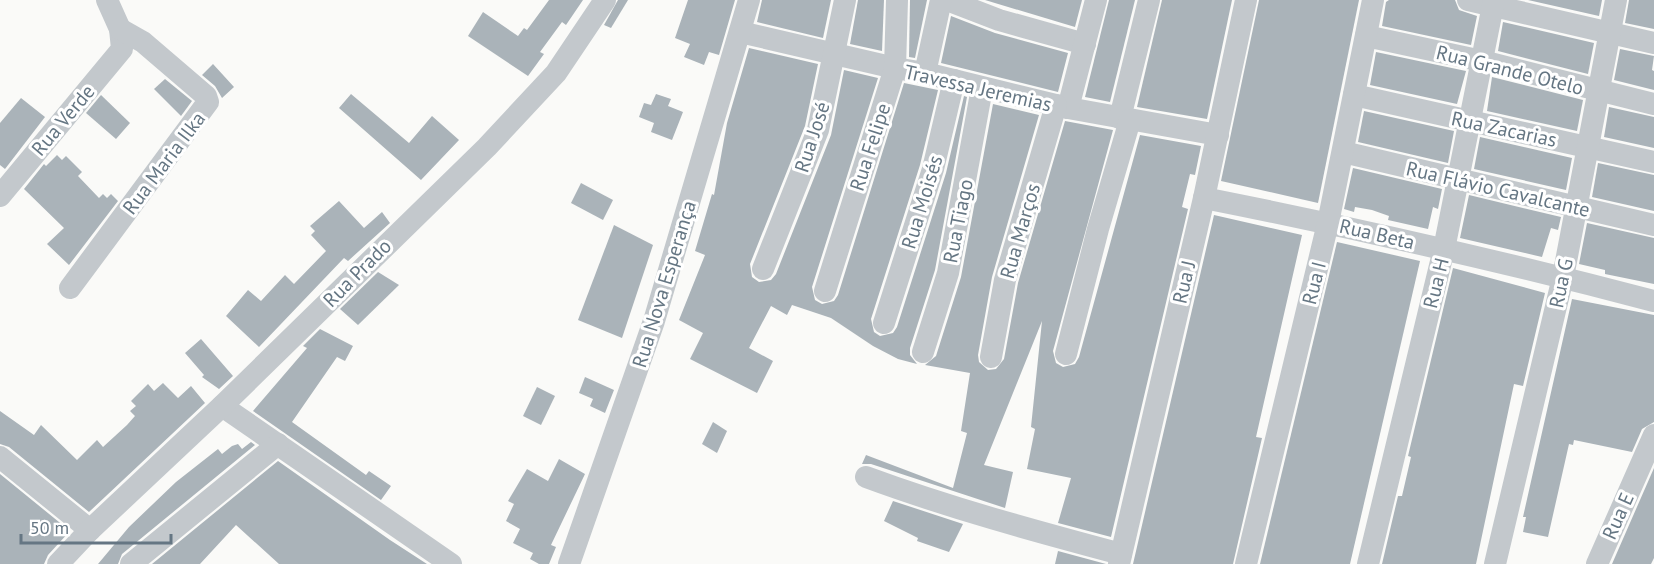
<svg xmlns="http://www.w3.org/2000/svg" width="1654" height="564" font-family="'PT Sans',sans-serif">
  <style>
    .building { fill: #aab3b9 }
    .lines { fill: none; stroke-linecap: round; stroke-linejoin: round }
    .minor { stroke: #c3c8cc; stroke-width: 22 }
    .labels { text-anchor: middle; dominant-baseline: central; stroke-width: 6; stroke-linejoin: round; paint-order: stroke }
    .street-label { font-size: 20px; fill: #657683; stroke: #fff }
  </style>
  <rect width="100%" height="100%" fill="#fafaf8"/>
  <!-- building -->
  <g class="building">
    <path d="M549,0H583L566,25L562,22L540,52L544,54L528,76L468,36L483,12L518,36L524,28L527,30Z"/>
    <path d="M618,0H628L611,28L604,25Z"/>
    <path d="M688,0H735L719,55L709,52L704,65L684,57L690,44L675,38Z"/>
    <path d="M762,0H831L823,38L757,22Z"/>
    <path d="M858,0H884L882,51L850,44Z"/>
    <path d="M910,0H927L915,58L909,57Z"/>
    <path d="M985,0H1082L1075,27Z"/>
    <path d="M1109,0H1135L1110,102L1085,97Z"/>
    <path d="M1162,0H1232L1207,119L1137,107Z"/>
    <path d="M1259,0H1359L1318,203L1221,181Z"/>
    <path d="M1389,0H1455L1459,10L1477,16L1471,45L1382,26L1386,2Z"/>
    <path d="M1528,0H1602L1599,16Z"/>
    <path d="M1629,0H1654V29L1625,23Z"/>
    <path d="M951,16L995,33L1068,53L1058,92L941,63Z"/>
    <path d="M1503,22L1594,43L1588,74L1498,51Z"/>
    <path d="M749,48L818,64L805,126L750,264L752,277L759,282L771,280L776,274L831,135L844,70L878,78L812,287L815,300L822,304L834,301L838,295L904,83L938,90L920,165L871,319L874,332L880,336L893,333L897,327L946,173L964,96L967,97L935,270L910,348V355L917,364L898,359L873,346L831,318L792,305L787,315L771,306L749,348L773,361L757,393L690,359L703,333L679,320L705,255L695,251L712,194L714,195L727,123Z"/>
    <path d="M1620,49L1654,56L1652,70L1654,71V90L1614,80Z"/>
    <path d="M1376,52L1466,71L1457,104L1370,85Z"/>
    <path d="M213,64L234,87L222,98L215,86L202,75Z"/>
    <path d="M1492,77L1583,100L1577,131L1487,111Z"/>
    <path d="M165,79L192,101L181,116L154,89Z"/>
    <path d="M351,94L409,143L432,116L459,140L421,180L339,108Z"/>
    <path d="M656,94L671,99L668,106L683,112L672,140L651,132L654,123L639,117L644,103L651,105Z"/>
    <path d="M101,95L130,123L116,139L86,113Z"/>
    <path d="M21,98L45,117L5,169L0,165V123Z"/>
    <path d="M993,104L1039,115L992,277L978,355L979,362L988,370L996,369L1004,359L1018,283L1065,121L1113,130L1053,351L1056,363L1063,367L1075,364L1079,357L1140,135L1201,146L1195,175L1190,174L1182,207L1188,209L1111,537L1058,523L1071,478L1027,469L1035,429L1031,427L1042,321L984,465L1013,472L1005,508L871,464H862L866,455L953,488L967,433L961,431L970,373L925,365L936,356L961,277Z"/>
    <path d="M1609,107L1654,117V148L1604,137Z"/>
    <path d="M1364,111L1454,131L1448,163L1358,142Z"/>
    <path d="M1480,137L1572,158L1566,190L1474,169Z"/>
    <path d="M57,155L62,160L66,156L82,172L78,176L99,198L103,194L107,198L111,194L118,201L69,265L47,244L64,228L24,189L44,164L46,166Z"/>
    <path d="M1598,163L1654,175V211L1592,197Z"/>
    <path d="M1353,168L1442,189L1438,209L1433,207L1428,229L1388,220L1389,216L1372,210L1355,207L1354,212L1344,209Z"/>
    <path d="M581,183L613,200L603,220L571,203Z"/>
    <path d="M1469,195L1561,217L1558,230L1551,228L1542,257L1460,238Z"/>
    <path d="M339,201L364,228L382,212L390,223L348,261L344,258L259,347L226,316L248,290L261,301L285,275L294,284L326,251L311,235L315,231L310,226Z"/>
    <path d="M1214,215L1302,235L1256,437L1262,438L1233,564H1133Z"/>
    <path d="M1587,223L1654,238V284L1605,274V270L1579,264Z"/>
    <path d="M614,225L653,245L622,338L578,320Z"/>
    <path d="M1337,242L1420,261L1350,564H1260Z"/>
    <path d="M1453,268L1545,293L1523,386L1514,384L1476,564H1382L1398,496H1402L1411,457L1408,456Z"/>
    <path d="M378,272L399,285L358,325L340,309Z"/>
    <path d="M1572,299L1654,315V422L1642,429L1632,452L1574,440L1573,445L1569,444L1548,537L1523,532L1526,517H1523Z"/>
    <path d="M320,329L353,346L345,361L337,357L292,422L366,475L369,471L391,486L381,500L253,411L307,348L303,346Z"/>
    <path d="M201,339L233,376L219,389L202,377L204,375L185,353Z"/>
    <path d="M585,377L614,390L605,413L590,406L593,399L579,393Z"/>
    <path d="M163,383L178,398L191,386L205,403L89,512L9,447L0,444V411L34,435L41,425L77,460L97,440L103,447L127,425L135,416L130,411L136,406L131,401L148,384L154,391Z"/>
    <path d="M537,387L555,396L541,425L523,416Z"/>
    <path d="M713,422L727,431L717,453L702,444Z"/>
    <path d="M251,442L255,445L122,554L118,564H98L129,527L176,482L218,449L222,454L232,446L238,444L242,449Z"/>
    <path d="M559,459L585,474L551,545L556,547L549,564H539L530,559L533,553L513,543L520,529L506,521L514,504L508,501L527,469L548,481Z"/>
    <path d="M278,461L390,540L427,564H279L236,525L200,564H152Z"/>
    <path d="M1654,468V558L1651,564H1612Z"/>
    <path d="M0,474L70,531L48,555L44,564H0Z"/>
    <path d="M893,501L963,524L949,552L917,541L918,538L884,521Z"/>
    <path d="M1058,551L1106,564H1055Z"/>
  </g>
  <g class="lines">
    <!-- minor -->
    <g class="minor">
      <path d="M947,0L999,20L1085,44"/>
      <path d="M1468,0L1654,43"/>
      <path d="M740,32L895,68L925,73L1068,108L1218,135"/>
      <path d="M1366,36L1482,61L1654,104"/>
      <path d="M925,73L941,0"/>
      <path d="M1354,95L1654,162"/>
      <path d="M1068,108L1096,0"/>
      <path d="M1120,118L1149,0"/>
      <path d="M1343,152L1654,225"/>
      <path d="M0,196L122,49L120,29L107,0"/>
      <path d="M1204,198C1355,228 1505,262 1654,301"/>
      <path d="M763,269L818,130L845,0"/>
      <path d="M70,288L208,102L206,96L143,42L120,29"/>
      <path d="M825,291L895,68L897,0"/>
      <path d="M884,323L933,169L954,80"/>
      <path d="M923,352L948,273L982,88"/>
      <path d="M1066,354L1098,229L1130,120"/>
      <path d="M991,357L1005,280L1056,105"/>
      <path d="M222,406L451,564"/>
      <path d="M0,457L90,530"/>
      <path d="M866,477C950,508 1035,531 1121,554"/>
      <path d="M58,564L90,530L222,406L487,147L556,73L605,0"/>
      <path d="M131,564L278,444"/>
      <path d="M569,564L654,321L749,0"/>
      <path d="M1119,564L1204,198L1246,0"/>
      <path d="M1246,564L1328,223L1373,0"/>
      <path d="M1368,564L1444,249L1494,0"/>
      <path d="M1495,564L1563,277L1616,0"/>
      <path d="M1597,564L1654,435"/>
    </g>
  </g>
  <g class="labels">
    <!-- street labels -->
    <g class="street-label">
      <text transform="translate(1510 70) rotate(14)">Rua Grande Otelo</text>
      <text transform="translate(978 88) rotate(13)">Travessa Jeremias</text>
      <text transform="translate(63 120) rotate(-50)">Rua Verde</text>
      <text transform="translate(1504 129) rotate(12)">Rua Zacarias</text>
      <text transform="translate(812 137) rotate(-72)">Rua José</text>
      <text transform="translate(870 147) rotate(-72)">Rua Felipe</text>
      <text transform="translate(164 163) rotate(-53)">Rua Maria Ilka</text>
      <text transform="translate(1498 189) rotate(13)">Rua Flávio Cavalcante</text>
      <text transform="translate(922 202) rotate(-73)">Rua Moisés</text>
      <text transform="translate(958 221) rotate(-79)">Rua Tiago</text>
      <text transform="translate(1020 231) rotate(-74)">Rua Marços</text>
      <text transform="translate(1377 234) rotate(13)">Rua Beta</text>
      <text transform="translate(357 273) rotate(-45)">Rua Prado</text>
      <text transform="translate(1184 282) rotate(-77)">Rua J</text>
      <text transform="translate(1314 283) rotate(-76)">Rua I</text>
      <text transform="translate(1436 283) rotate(-76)">Rua H</text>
      <text transform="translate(1561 283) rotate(-78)">Rua G</text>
      <text transform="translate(664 284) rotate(-73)">Rua Nova Esperança</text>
      <text transform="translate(1618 516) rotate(-66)">Rua E</text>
    </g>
  </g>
  <!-- scale -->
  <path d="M21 534v9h150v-9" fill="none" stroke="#657683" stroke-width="3"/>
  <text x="30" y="534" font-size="18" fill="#657683" stroke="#ffffff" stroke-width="4.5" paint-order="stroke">50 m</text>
</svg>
